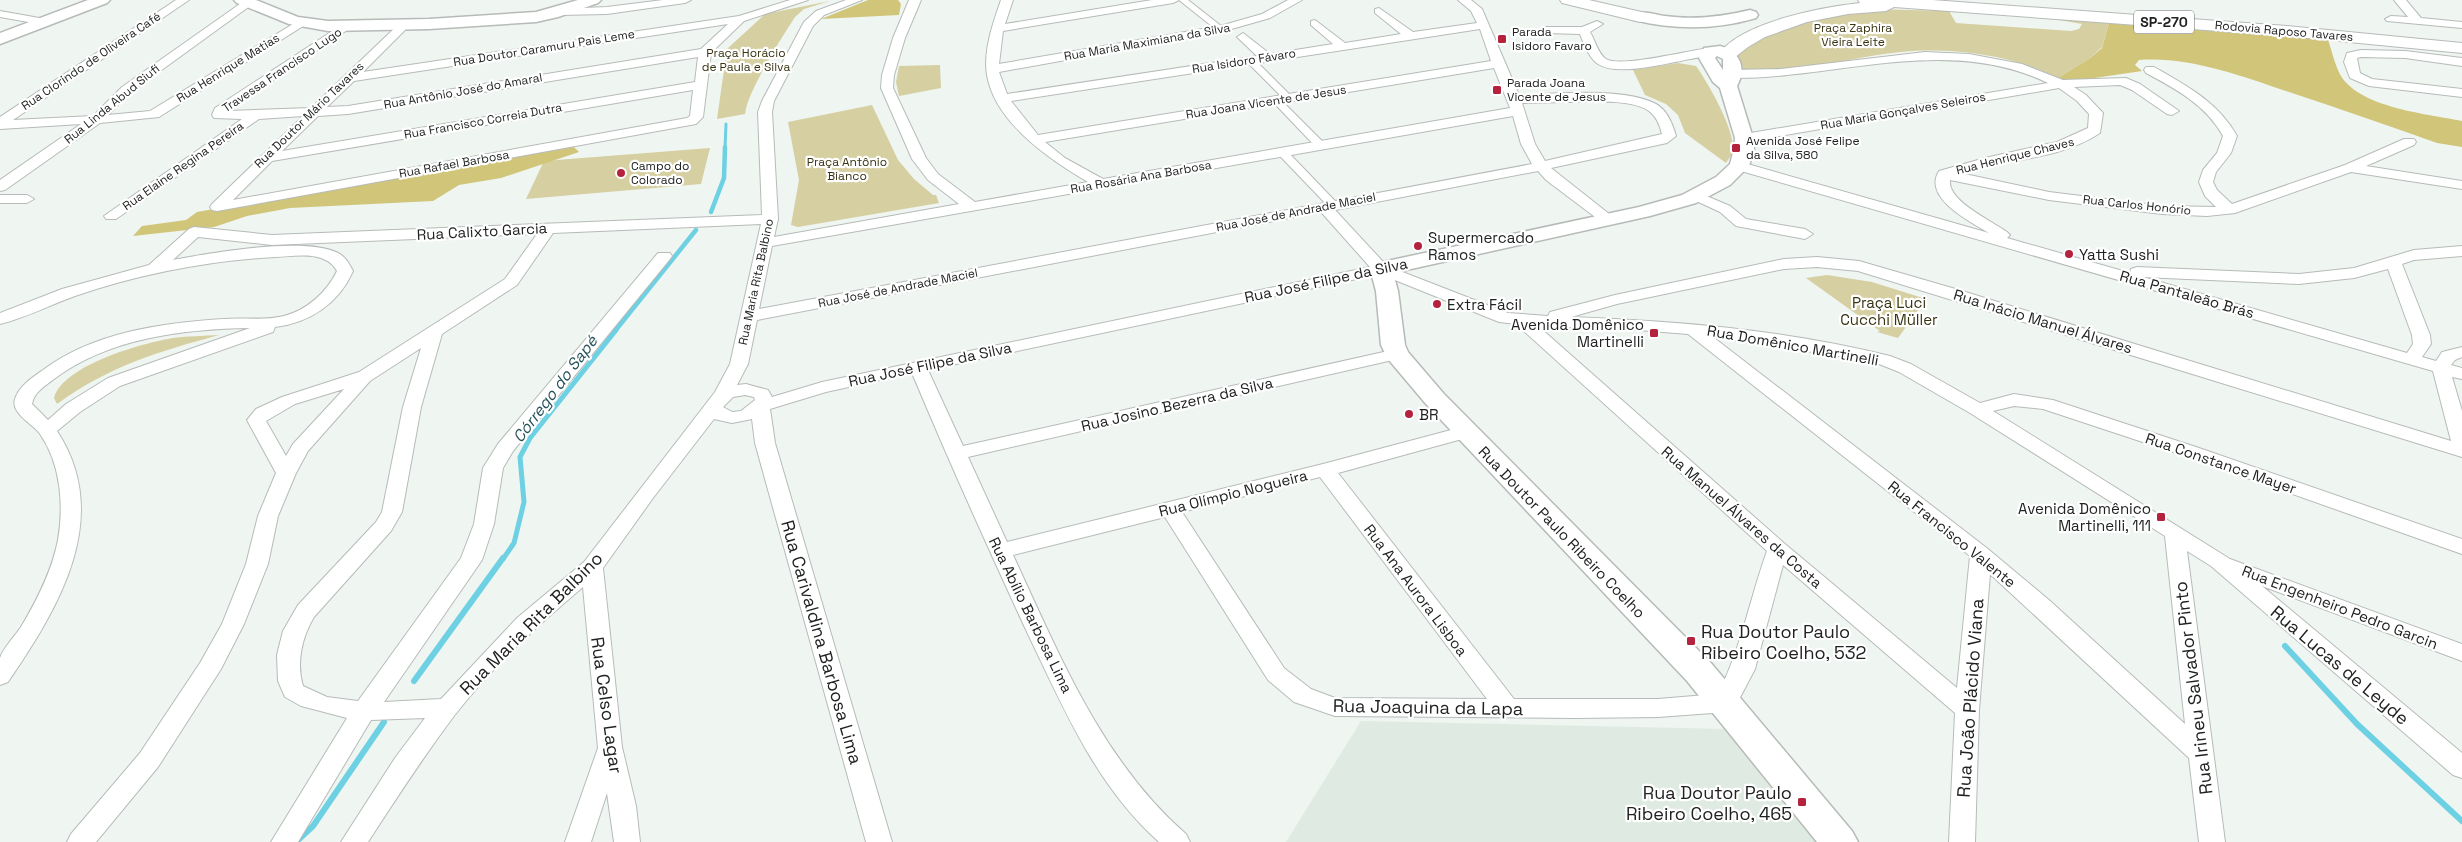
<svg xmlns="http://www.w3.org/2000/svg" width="2462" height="842" font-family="'Space Grotesk',sans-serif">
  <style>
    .built { fill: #dfebe2 }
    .green { fill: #d6cfa1 }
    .forest { fill: #d1c57a }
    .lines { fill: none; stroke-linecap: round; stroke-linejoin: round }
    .stream-far3 { stroke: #6dd1e3; stroke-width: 3 }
    .stream-far2 { stroke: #6dd1e3; stroke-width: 4.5 }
    .stream-far1 { stroke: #6dd1e3; stroke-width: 5 }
    .stream { stroke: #6dd1e3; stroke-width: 6 }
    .pedestrian-casing { stroke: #b6bbb8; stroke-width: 2 }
    .minor-casing { stroke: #b6bbb8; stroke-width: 2 }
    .secondary-casing { stroke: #b6bbb8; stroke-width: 3 }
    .motorway-casing { stroke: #b6bbb8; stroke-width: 2 }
    .pedestrian { fill: #fff; fill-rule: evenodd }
    .minor { fill: #fff; fill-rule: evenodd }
    .secondary { fill: #fff; fill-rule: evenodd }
    .motorway { fill: #fff; fill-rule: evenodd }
    .poi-dot { fill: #b4223d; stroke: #fff; stroke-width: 2 }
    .labels { text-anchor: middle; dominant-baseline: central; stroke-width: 4.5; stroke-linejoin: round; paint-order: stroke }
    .far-park-label { font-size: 12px; fill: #383311; stroke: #fff }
    .far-street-label { font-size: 12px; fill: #202221; stroke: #fff }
    .far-poi-label { font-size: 12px; fill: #202221; stroke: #fff; text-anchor: start }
    .shield { fill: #fff; stroke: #636464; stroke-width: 1 }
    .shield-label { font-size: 14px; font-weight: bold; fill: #202221 }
    .street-label { font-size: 15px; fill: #202221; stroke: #fff }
    .poi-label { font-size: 15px; fill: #202221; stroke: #fff; text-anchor: start }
    .park-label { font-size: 15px; fill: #383311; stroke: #fff }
    .water-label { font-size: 16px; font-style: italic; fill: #25525a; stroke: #fff }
    .near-street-label { font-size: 18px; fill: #202221; stroke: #fff }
    .near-poi-label { font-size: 18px; fill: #202221; stroke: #fff; text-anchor: start }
  </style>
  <rect width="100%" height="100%" fill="#eff5f1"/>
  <!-- built -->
  <path class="built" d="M1361,721L1726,729L1821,842H1286Z"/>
  <!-- green -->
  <g class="green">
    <path d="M830,1L804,9L795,17C782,37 747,92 745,114L717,119L727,49L765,14Z"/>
    <path d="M1872,9L1949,11L1956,23L2071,31L2079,29L2082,24L2042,17L2109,23L2102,47L2089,59L2058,78C2013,55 1951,47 1901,52C1865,55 1830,65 1795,70C1777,72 1759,71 1741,72L1734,50L1798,23Z"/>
    <path d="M1678,63L1696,66C1708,83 1734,128 1733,149C1733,154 1729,158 1726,163L1685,133L1678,115L1666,104L1645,95L1633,70Z"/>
    <path d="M940,65L941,88L899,96L896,82L899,66Z"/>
    <path d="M872,105L898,160L914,179L933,195H936L939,203L798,227L791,225L799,180L788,122Z"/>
    <path d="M710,148L701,184L526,199L544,161Z"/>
    <path d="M1827,275L1872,282L1926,299L1898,338L1877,332L1880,331L1806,278Z"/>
    <path d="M219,335C158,352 111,365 57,404L54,398C63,365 143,343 173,338C188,336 204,336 219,335Z"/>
  </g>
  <!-- forest -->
  <g class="forest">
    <path d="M868,0H898L901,4L899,15L821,19Z"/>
    <path d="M2109,23L2328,40C2332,51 2335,66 2341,76C2361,108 2428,114 2462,121V147L2437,143C2390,126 2343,110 2295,94C2246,78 2192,56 2139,60L2135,65L2142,71L2067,82L2058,78L2089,59L2102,48Z"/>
    <path d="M572,145L579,152L501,178L459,185L433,201L290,208L247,216L214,227L133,236L142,226L186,220L197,212Z"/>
  </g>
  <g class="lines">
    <!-- stream-far3 -->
    <path class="stream-far3" d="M725,148L726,124"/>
    <!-- stream-far2 -->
    <g class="stream-far2">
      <path d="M711,212L724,178L725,147"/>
      <path d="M615,331L696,230"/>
    </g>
    <!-- stream-far1 -->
    <path class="stream-far1" d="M503,559L514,543L524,502L520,457L530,438L616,330"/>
    <!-- stream -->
    <g class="stream">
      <path d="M2285,646L2357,724L2462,821"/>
      <path d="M414,681L503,558"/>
      <path d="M296,842L313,826L384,722"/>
    </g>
    <!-- pedestrian casing -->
    <g class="pedestrian-casing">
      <g id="pedestrian">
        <path d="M1179,0H1188L1225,29L1218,31Z"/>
        <path d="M1247,58H1253L1292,97V101H1286L1247,62Z"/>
        <path d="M1274,99H1280L1323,142V146H1315L1274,103Z"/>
        <path d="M1281,148L1285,149L1336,202V206H1328L1277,153L1276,151Z"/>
      </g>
    </g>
    <!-- minor casing -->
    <g class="minor-casing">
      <g id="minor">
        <path d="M176,0H189L13,120L93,116L122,87L244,1H252L254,3L130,93L108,115L150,111L298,21L302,20L308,23L159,117L100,123L5,190L0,191V180L81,124L0,129V117Z"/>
        <path d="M663,0H691L685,3L607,14L560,15L554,12L560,9L607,7Z"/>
        <path d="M790,0H808L744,21L711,53L703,117L696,124L217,211L212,210L210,207L212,204L303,116L259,119L116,219H106L104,216L242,119L214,118L212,115L215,108L343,24H351L353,26L229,111L311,108L400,23L404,22L410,25L363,72L739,16ZM728,24L701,49L348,106L327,107L354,81ZM698,57L695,82L282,151L318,116L348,114ZM693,90L690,116L687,118L233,200L272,161Z"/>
        <path d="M846,0H862L824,15L813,26L774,101L772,112L778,219L774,237L959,204L928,180L912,159L881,88L882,75L893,38L909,0H921L905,38L894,75L893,88L926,158L938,174L975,202L1088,182C1050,160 995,123 987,75C983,51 993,23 1001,0H1013L1005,24L1152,0H1179L1173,3L1003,31L999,64L1220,26L1262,14L1288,0H1302L1270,18L1221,32L999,72L1007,94L1257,56L1237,37L1243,33L1270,54L1333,44L1311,25V21L1315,20L1345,43L1401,34L1375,13V9L1379,8L1413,32L1477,23L1471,11L1458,0H1471L1482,9L1519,95C1555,94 1624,87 1656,104C1667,110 1673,125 1676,136L1667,143L1551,168L1613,217L1616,220L1613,223H1603L1546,180L1538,171L1335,210L1387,266L1508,313L1548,316L1550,312L1615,295L1784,259L1817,257L1859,261L1959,290L2451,441L2433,371L1734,169L1732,166L1739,162L1744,163L1989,233C1971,222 1922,198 1939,171L1985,158L2057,142L2088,128L2089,114L2077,101L2059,88L1744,142L1739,141L1737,138L1739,135L2048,83C1947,34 1837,79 1732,78L1726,74L1732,70L1781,69L1925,52L1969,54L2022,64L2063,80L2126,78L2140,84L2179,111L2172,115L2167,114L2132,90L2120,85L2074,87L2086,95L2103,113L2100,133C2062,159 2004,160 1960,173L2049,192L2162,206L2216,207L2205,196L2199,182L2203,170L2217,153L2223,136C2206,105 2176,89 2146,73L2144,70L2146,67H2154C2187,86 2218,102 2237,136L2231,153L2216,172L2213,182L2217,190L2232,204L2345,165L2404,139H2414L2416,142L2414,145L2366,166L2462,181V189L2351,172L2235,213L2207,216L2162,214L2049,200L1950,180C1947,201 1992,221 2007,232L2010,235L2007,238L2130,273L2131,269L2137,267L2299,274L2354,268L2414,250L2462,246V256L2414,260L2402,264L2430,335L2431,344L2422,357L2436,361L2442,352L2462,347V357L2455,360L2451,365L2462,368V379L2452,377L2462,411V457L1858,271L1817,267L1784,269L1617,304L1571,317C1678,321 1786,330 1890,356L1911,364L1980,403L2014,394L2053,400L2199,448L2462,539V554L2185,456L2043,409L2014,406L1993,411L2230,559L2462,644V661L2262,586L2462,753V778L2453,775L2211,566L2187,551L2225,842H2199L2189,758L1990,574L1979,710L1975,842H1949L1955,713L1783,565L1755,669L1734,709L1726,712L1658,717L1576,718L1335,716L1294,702L1268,680L1165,517L1013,555C1059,654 1102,761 1186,834L1190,842H1159C1096,786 1063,707 1027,632C987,546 949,461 912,373L826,392L770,409L775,443L892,842H866L755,443L752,419L732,423L714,419L653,498L603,568L622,747L636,806L640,842H614L607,793L591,842H565L598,748L583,587C537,626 491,668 454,716C423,757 396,799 368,842H341L395,758L425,718L371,720L298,842H271L347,718L301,706L285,697L278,681L277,655L283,631L298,605L376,522L382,512L403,407L421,348L370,381L308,451L296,473L278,516L268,564L244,624L221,669L158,767L96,842H67L71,834L140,753L200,663L222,624L246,564L258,516L276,473L247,420L256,409L282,397L359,372L505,279L537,234L272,245L198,237L173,260C210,253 306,236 338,253C346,257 349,264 353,271C339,303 310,323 275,327L273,332L120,386L80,412L57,431C114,517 58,609 8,682L0,685C0,677 0,666 0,658C3,648 15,636 21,627C37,600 52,571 58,540C64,506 61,464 40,434C34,425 10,413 15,399C19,386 33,377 43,370C94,332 162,323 223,319C243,317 264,321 284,316C307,310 327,292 337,271C326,250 295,256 275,257C206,261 140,274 75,296C50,305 25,318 0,324V313L62,289L149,265L189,229L194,227L272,235L762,215L758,112L762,101L804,22L816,11ZM1480,29L1491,61L1038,135L1011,101ZM1494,68L1510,108L1103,179L1065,158L1045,142ZM1565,102C1587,102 1631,98 1649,111C1657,117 1660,126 1662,134L1545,161L1535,144L1522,103ZM1513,116L1521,144L1532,164L759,309L772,246ZM1321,212L1370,267L822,382L772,397L768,390L746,384L737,385L748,364L757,320ZM761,224L730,364L715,392L584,562L517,618L441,699L384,702L482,560L494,524L503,468L513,451L670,259L672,256L670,253H658L498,444L483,468L474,524L461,558L358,701L327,697L303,686C296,663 302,637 314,617L391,531L402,512L421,407L442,334L517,285L553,233ZM2388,269L2412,335L2413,344L2407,353L2143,277L2299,284L2354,278ZM1380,274L1499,322L1516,324L1767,551C1750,598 1741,649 1718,694L1658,699H1514L1338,473L1473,436L1475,432L1473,428L1466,426L1323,464L1007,542L968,457L1397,359L1403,358L1406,354L1403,350L1397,349L963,446L928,370ZM1538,326L1626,329L1688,334L1970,556L1957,688L1785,544ZM250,328L108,378L66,404L48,420L32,404C34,392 45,386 54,379C108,338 184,329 250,328ZM1713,337L1852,358L1879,364L1899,372L1970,413L2165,536L2185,724L2049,600L1988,549ZM344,389L293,444L286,456L266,421L295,404ZM745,395L754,397L755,400L741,411L732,412L723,407L733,397ZM1320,477L1487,699L1335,698L1311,689L1284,668L1182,512Z"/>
        <path d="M2394,0H2406L2421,18L2462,22V28L2387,21L2385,19L2391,16L2408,17Z"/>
        <path d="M0,11L45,19L51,22L45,25L0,17Z"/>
        <path d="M1597,21L1603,24L1590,32C1595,40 1598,54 1606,59C1621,68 1690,50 1710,48L1716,52L1710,56C1682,58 1622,79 1598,64C1589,58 1584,44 1580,34L1546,33L1540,30L1546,27H1582Z"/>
        <path d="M2361,50L2405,51L2462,58V66L2405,58L2361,57L2357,58L2360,73L2372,79L2462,89V97L2369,86L2350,78L2344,62L2347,53Z"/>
        <path d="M1697,192L1730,206L1746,219L1805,229L1813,234L1805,239L1736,226L1720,212L1692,199L1690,196Z"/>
        <path d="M0,195H27L34,199L27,203H0Z"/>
      </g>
    </g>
    <!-- secondary casing -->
    <g class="secondary-casing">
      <g id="secondary">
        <path d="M88,0H110L107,3L0,44V33Z"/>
        <path d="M234,0H256L298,17L328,21L429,19L536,12L578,0H601L598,3L558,17L536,22L429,29L328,31L289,24L237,3Z"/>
        <path d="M1750,10L1756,12L1758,15L1756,18C1715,30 1675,30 1634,20L1632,17C1638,8 1656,15 1665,16C1694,20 1721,17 1750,10Z"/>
        <path d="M1720,46C1740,51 1747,68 1737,86L1753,138L1754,149L1749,166L1730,185L1696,203L1650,216L1393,273L1398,291L1405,345L1408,352L1444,394L1711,663L1852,831L1858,842H1817L1687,681L1426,404L1388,359L1381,345L1376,291L1370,269L1373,264L1639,207L1682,195L1716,177L1730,164L1734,149L1735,138L1720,88L1713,82L1699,58L1704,48ZM1717,56L1723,59V70L1715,58Z"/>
      </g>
    </g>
    <!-- motorway casing -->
    <g class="motorway-casing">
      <g id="motorway">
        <path d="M1560,0H1589L1646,13L1648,17L1646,21L1640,22L1562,3Z"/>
        <path d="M1858,0H1932L2287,26L2462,43V53L2287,36L1894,7L1886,11L1848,14L1807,22L1765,37L1748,47L1734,58H1722L1719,54C1741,22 1823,7 1860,3Z"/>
      </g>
    </g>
    <!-- pedestrian -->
    <use href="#pedestrian" class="pedestrian"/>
    <!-- minor -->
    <use href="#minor" class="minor"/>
    <!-- secondary -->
    <use href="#secondary" class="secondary"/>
    <!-- motorway -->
    <use href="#motorway" class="motorway"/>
  </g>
  <!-- markers -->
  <g class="poi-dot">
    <rect x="1497" y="34" width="10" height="10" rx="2.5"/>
    <rect x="1492" y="85" width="10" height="10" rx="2.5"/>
    <rect x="1731" y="143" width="10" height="10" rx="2.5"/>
    <circle cx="621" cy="173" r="5"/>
    <circle cx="1418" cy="246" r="5"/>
    <circle cx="2069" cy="254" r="5"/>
    <circle cx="1437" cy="304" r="5"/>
    <rect x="1649" y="328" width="10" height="10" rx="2.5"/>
    <circle cx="1409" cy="414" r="5"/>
    <rect x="2156" y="512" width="10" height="10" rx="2.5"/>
    <rect x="1686" y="636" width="10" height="10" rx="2.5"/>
    <rect x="1797" y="797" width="10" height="10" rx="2.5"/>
  </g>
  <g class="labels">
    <!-- far-park labels -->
    <g class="far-park-label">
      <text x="1853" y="28">Praça Zaphira<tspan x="1853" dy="14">Vieira Leite</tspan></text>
      <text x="746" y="53">Praça Horácio<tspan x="746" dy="14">de Paula e Silva</tspan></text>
      <text x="847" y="162">Praça Antônio<tspan x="847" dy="14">Bianco</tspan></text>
    </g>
    <!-- far-street labels -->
    <g class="far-street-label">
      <text transform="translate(2284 31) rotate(5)">Rodovia Raposo Tavares</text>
      <text transform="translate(1147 42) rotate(-10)">Rua Maria Maximiana da Silva</text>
      <text transform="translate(544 48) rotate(-9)">Rua Doutor Caramuru Pais Leme</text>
      <text transform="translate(91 61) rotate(-34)">Rua Clorindo de Oliveira Café</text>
      <text transform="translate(1244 61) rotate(-9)">Rua Isidoro Fávaro</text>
      <text transform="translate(228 68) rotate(-32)">Rua Henrique Matias</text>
      <text transform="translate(282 70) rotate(-34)">Travessa Francisco Lugo</text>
      <text transform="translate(463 91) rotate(-10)">Rua Antônio José do Amaral</text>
      <text transform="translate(1266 102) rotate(-9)">Rua Joana Vicente de Jesus</text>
      <text transform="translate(112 104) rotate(-39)">Rua Linda Abud Siufi</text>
      <text transform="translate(1903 111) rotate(-10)">Rua Maria Gonçalves Seleiros</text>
      <text transform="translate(309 115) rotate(-44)">Rua Doutor Mário Tavares</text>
      <text transform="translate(483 121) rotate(-10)">Rua Francisco Correia Dutra</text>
      <text transform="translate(2015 156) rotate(-14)">Rua Henrique Chaves</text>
      <text transform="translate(454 164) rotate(-10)">Rua Rafael Barbosa</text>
      <text transform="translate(183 166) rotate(-35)">Rua Elaine Regina Pereira</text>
      <text transform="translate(1141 177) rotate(-10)">Rua Rosária Ana Barbosa</text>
      <text transform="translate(2137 205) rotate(6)">Rua Carlos Honório</text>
      <text transform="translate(1296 212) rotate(-11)">Rua José de Andrade Maciel</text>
      <text transform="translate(756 282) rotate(-78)">Rua Maria Rita Balbino</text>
      <text transform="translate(898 288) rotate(-11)">Rua José de Andrade Maciel</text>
    </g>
    <!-- far-poi labels -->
    <g class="far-poi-label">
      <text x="1512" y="32">Parada<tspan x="1512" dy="14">Isidoro Favaro</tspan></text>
      <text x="1507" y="83">Parada Joana<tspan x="1507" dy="14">Vicente de Jesus</tspan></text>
      <text x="1746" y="141">Avenida José Felipe<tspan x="1746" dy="14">da Silva, 580</tspan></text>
      <text x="631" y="166">Campo do<tspan x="631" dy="14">Colorado</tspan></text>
    </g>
    <!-- shield labels -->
    <rect class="shield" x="2134" y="10.5" width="60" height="23" rx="4"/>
    <g class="shield-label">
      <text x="2164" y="22">SP-270</text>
    </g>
    <!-- street labels -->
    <g class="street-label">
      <text transform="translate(482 231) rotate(-3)">Rua Calixto Garcia</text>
      <text transform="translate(1326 280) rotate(-12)">Rua José Filipe da Silva</text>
      <text transform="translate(2187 294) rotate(16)">Rua Pantaleão Brás</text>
      <text transform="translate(2043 321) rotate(17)">Rua Inácio Manuel Álvares</text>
      <text transform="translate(1793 345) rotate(10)">Rua Domênico Martinelli</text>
      <text transform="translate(930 364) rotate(-12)">Rua José Filipe da Silva</text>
      <text transform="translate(1177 404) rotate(-13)">Rua Josino Bezerra da Silva</text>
      <text transform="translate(2221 463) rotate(19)">Rua Constance Mayer</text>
      <text transform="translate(1233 493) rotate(-14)">Rua Olímpio Nogueira</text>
      <text transform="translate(1742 517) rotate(41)">Rua Manuel Álvares da Costa</text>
      <text transform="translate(1562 532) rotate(46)">Rua Doutor Paulo Ribeiro Coelho</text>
      <text transform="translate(1952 534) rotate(39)">Rua Francisco Valente</text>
      <text transform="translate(1416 590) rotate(53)">Rua Ana Aurora Lisboa</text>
      <text transform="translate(2340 607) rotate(21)">Rua Engenheiro Pedro Garcin</text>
      <text transform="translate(1031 615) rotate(64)">Rua Abílio Barbosa Lima</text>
    </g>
    <!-- poi labels -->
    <g class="poi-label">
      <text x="1428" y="237">Supermercado<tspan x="1428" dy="17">Ramos</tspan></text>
      <text x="2079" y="254">Yatta Sushi</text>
      <text x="1447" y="304">Extra Fácil</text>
      <text x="1644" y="324" text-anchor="end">Avenida Domênico<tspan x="1644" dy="17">Martinelli</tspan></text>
      <text x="1419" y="414">BR</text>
      <text x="2151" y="508" text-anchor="end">Avenida Domênico<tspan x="2151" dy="17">Martinelli, 111</tspan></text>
    </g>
    <!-- park labels -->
    <g class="park-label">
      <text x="1889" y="302">Praça Luci<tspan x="1889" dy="17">Cucchi Müller</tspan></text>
    </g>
    <!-- water labels -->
    <g class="water-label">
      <text transform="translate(555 389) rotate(-53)">Córrego do Sapé</text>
    </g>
    <!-- near-street labels -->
    <g class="near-street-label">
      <text transform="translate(531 623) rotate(-45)">Rua Maria Rita Balbino</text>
      <text transform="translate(822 642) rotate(74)">Rua Carivaldina Barbosa Lima</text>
      <text transform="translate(2340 665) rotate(40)">Rua Lucas de Leyde</text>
      <text transform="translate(2193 688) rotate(-97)">Rua Irineu Salvador Pinto</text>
      <text transform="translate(1970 698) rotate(-86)">Rua João Plácido Viana</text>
      <text transform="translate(607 705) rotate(82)">Rua Celso Lagar</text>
      <text transform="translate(1428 707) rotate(1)">Rua Joaquina da Lapa</text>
    </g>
    <!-- near-poi labels -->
    <g class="near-poi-label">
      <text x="1701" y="631">Rua Doutor Paulo<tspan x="1701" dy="21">Ribeiro Coelho, 532</tspan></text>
      <text x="1792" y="792" text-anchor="end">Rua Doutor Paulo<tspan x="1792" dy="21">Ribeiro Coelho, 465</tspan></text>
    </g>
  </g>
</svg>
